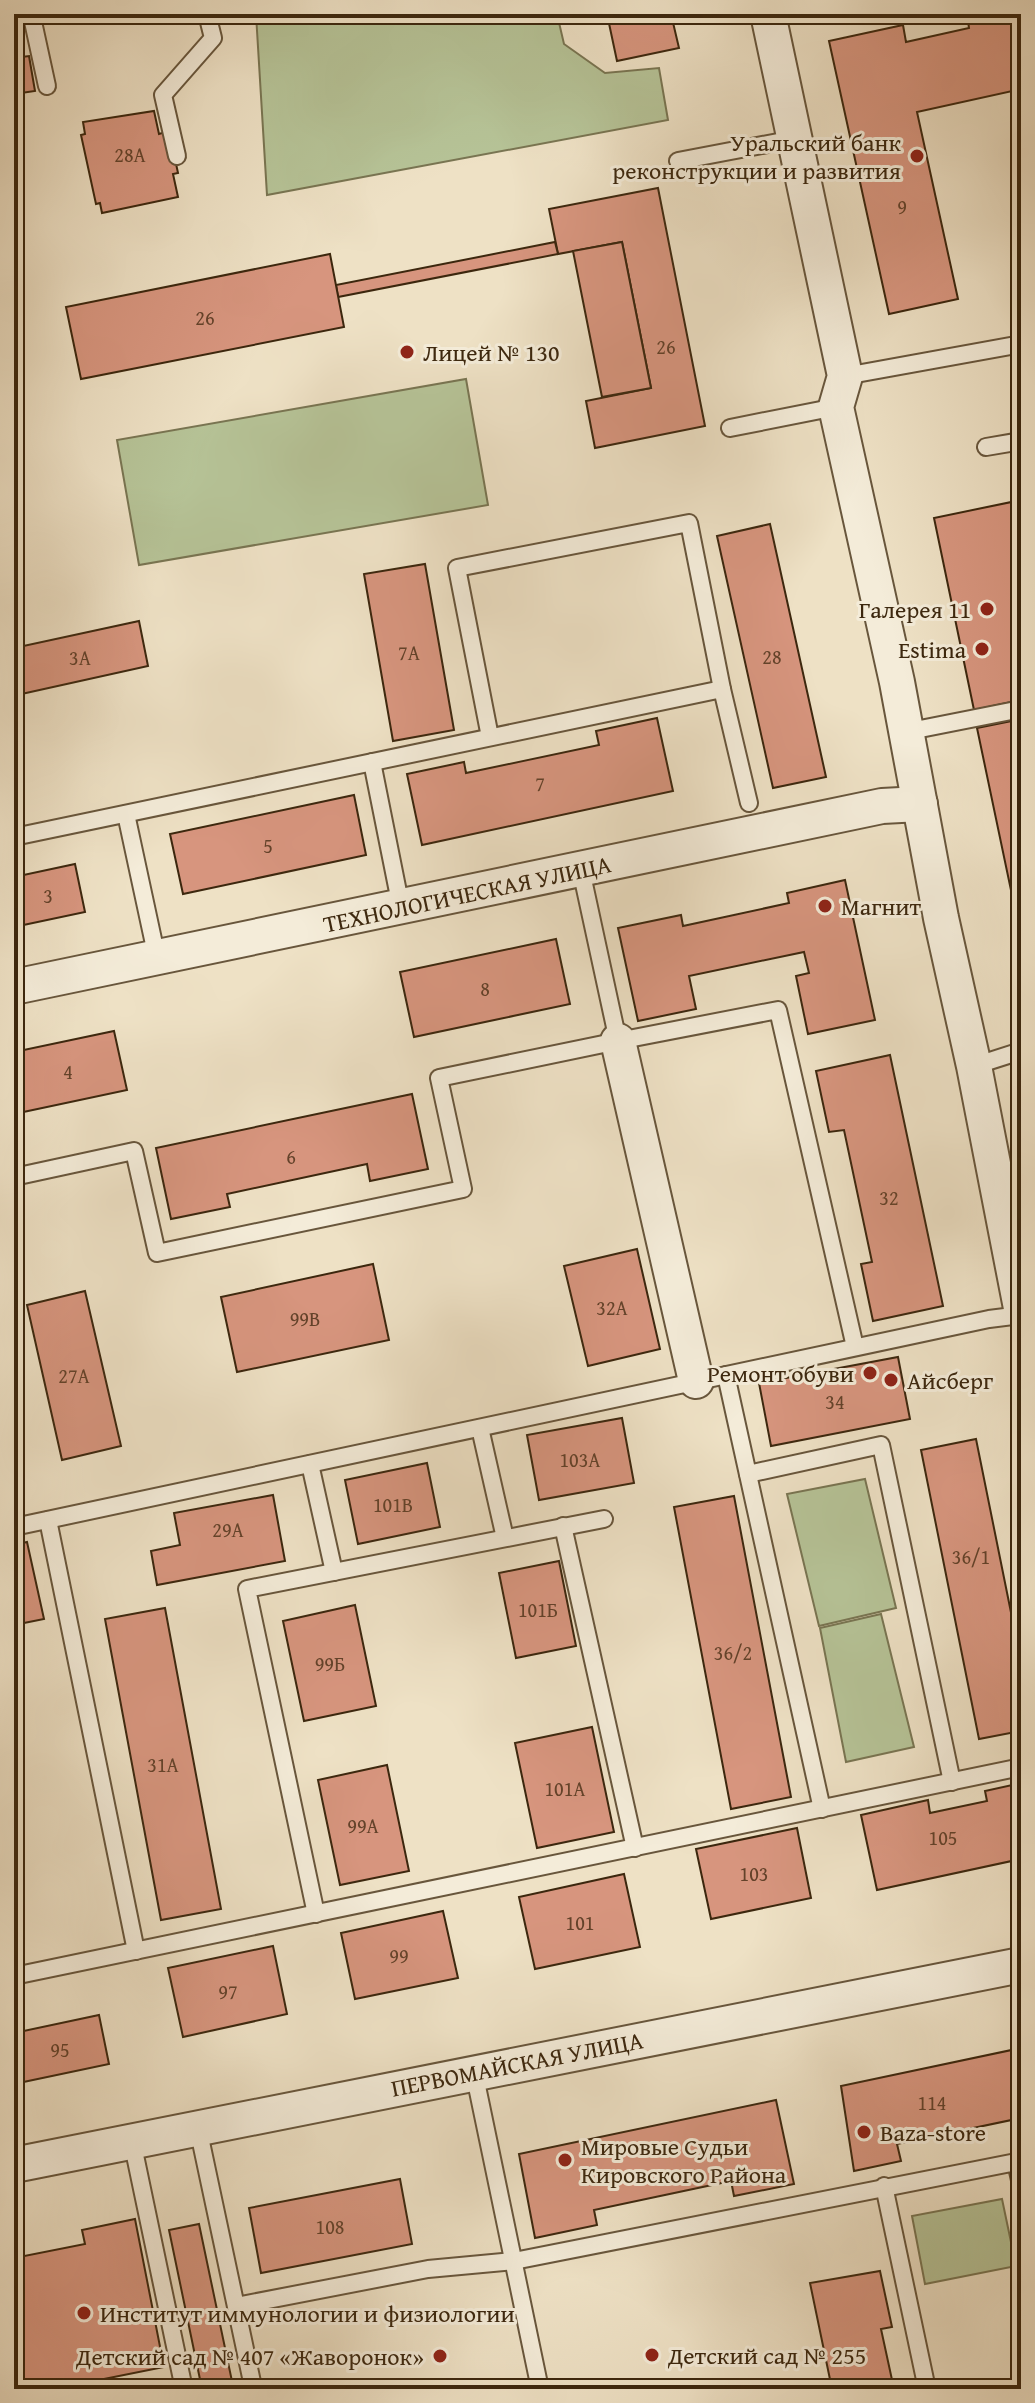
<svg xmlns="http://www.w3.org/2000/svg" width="1035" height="2403" font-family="'Gentium Book Plus',serif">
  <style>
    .green { fill: #b6c397; stroke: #797552; stroke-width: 2 }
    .building { fill: #d7957e; stroke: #3c270e; stroke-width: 2 }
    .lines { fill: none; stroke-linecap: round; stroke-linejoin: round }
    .service-casing { stroke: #68563c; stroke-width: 20 }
    .minor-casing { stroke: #68563c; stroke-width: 38 }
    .service { stroke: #f4ecd9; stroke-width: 16 }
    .minor { stroke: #f4ecd9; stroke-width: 34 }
    .poi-dot { fill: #8f2418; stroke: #f4ecd9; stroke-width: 3 }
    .labels { text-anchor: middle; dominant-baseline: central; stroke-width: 6; stroke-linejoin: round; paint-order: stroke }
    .number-label { font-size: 20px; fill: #63422a }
    .poi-label { font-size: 24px; fill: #3c270e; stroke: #f4ecd9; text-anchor: start }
    .street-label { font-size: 24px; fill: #3c270e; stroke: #f4ecd9 }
  </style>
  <rect width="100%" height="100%" fill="#eee1c5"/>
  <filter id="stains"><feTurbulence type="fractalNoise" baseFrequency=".0025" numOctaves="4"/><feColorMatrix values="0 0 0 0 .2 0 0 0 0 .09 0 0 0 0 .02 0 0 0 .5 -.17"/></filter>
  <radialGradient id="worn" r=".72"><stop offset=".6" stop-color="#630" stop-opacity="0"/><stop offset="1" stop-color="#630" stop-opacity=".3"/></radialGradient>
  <!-- green -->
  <g class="green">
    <path d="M256,14H557L564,44L605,73L659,68L668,120L267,195Z"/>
    <path d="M466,379L488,505L139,565L117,440Z"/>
    <path d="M865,1479L896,1608L819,1626L787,1494Z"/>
    <path d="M881,1614L914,1747L846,1762L820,1628Z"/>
    <path d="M1002,2199L1016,2266L925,2284L912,2216Z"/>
  </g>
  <!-- building -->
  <g class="building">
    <path d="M607,14H671L679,48L617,61Z"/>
    <path d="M967,14H1013L1021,44V89L917,112L958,299L889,314L829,41L903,25L906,42L969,28Z"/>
    <path d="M29,56L35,91L14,94V58Z"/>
    <path d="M154,111L159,134L169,131L178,173L173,174L178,197L102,213L100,203L96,204L81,135L85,134L83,122Z"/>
    <path d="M658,188L705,426L595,448L586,401L651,388L622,242L558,254L549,209Z"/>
    <path d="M555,242L558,254L338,297L336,285Z"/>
    <path d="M622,242L651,388L602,397L573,251Z"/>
    <path d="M330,254L344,327L81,379L66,307Z"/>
    <path d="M1021,500V700L974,710L934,518Z"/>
    <path d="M770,524L826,777L773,788L717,536Z"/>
    <path d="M425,564L454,730L393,741L364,574Z"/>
    <path d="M139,621L148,666L17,695L14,648Z"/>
    <path d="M657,718L673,791L422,845L407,774L464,762L466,773L599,745L596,731Z"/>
    <path d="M1021,719V938L977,728Z"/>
    <path d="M354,795L366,855L183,894L170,834Z"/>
    <path d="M75,864L85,912L14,927V877Z"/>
    <path d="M845,880L875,1020L808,1034L796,976L809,973L804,952L689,976L696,1009L638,1021L618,928L681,915L683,926L789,903L787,893Z"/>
    <path d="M556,939L570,1004L414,1037L400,972Z"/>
    <path d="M114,1031L127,1090L14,1114V1052Z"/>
    <path d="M890,1055L943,1306L873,1321L861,1264L872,1262L844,1130L829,1132L816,1071Z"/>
    <path d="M412,1094L428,1169L370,1181L367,1164L227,1194L230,1207L171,1219L156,1148Z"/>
    <path d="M637,1249L660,1349L588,1366L564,1266Z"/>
    <path d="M373,1264L389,1340L237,1372L221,1297Z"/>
    <path d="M85,1291L121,1446L62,1460L27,1305Z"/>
    <path d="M898,1357L910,1419L771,1446L759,1383Z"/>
    <path d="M622,1418L634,1483L539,1500L527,1435Z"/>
    <path d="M976,1439L1021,1662V1731L979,1739L921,1450Z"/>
    <path d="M427,1463L440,1527L358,1544L345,1480Z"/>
    <path d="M273,1495L285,1561L157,1585L151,1551L180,1545L174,1513Z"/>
    <path d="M734,1496L791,1797L731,1809L674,1507Z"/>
    <path d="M27,1542L44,1619L14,1625V1545Z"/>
    <path d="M559,1561L576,1646L516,1658L499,1573Z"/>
    <path d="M355,1605L376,1706L304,1721L283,1621Z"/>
    <path d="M165,1608L221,1909L161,1920L105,1619Z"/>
    <path d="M592,1727L614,1832L537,1848L515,1743Z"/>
    <path d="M387,1765L409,1871L340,1885L318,1780Z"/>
    <path d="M1021,1783V1859L877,1890L861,1815L928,1800L930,1813L987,1801L985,1791Z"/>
    <path d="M797,1828L811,1898L711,1919L696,1849Z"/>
    <path d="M624,1874L640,1947L535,1969L519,1897Z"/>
    <path d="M443,1911L458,1978L355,1999L341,1933Z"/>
    <path d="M273,1946L287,2014L183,2037L168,1968Z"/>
    <path d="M99,2015L109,2064L14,2084V2033Z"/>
    <path d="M1021,2048V2118L897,2144L901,2161L854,2171L841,2086Z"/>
    <path d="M776,2100L794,2184L734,2196L731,2181L594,2210L597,2225L535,2238L519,2154Z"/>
    <path d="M400,2179L412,2244L261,2273L249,2208Z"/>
    <path d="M135,2219L164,2367L54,2389H14V2258L85,2244L82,2230Z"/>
    <path d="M199,2224L233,2386V2389H202L169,2230Z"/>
    <path d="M880,2271L892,2327L881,2329L894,2389H832L810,2283Z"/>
  </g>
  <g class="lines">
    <!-- service casing -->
    <g class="service-casing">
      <g id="service">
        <path d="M47,86L32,17L48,14"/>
        <path d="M177,156L163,95L213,38L207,14"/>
        <path d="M678,161L794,139"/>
        <path d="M845,376L1021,344"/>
        <path d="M730,428L836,407"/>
        <path d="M986,447L1021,441"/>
        <path d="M905,732L1021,709"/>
        <path d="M490,737L457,568L689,523L722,689"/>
        <path d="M372,762L401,907"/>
        <path d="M126,814L157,958"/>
        <path d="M14,837L722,689L749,803"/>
        <path d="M581,870L618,1041L778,1010L855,1347"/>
        <path d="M974,1066L1021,1051"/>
        <path d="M14,1177L134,1151L157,1253L463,1189L439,1078L618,1041"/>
        <path d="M726,1375L822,1809"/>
        <path d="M480,1428L505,1538"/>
        <path d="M310,1464L334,1572"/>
        <path d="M748,1474L881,1445L952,1782"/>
        <path d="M48,1520L136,1951"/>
        <path d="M563,1526L635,1848"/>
        <path d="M14,1527L989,1319L1021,1315"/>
        <path d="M316,1914L247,1589L604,1519"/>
        <path d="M14,1976L1021,1767"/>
        <path d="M474,2072L540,2389"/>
        <path d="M198,2128L252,2382"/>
        <path d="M132,2141L184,2389"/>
        <path d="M1016,2162L1021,2185"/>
        <path d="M884,2186L927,2389"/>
        <path d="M236,2306L428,2269L514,2261L1021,2161"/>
      </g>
    </g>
    <!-- minor casing -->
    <g class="minor-casing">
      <g id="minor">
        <path d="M768,14L845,376L836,407L897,682L941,918L974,1066L1021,1308"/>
        <path d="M14,987L882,806L920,804"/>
        <path d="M618,1041L696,1381"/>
        <path d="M14,2165L1021,1965"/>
      </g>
    </g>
    <!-- service -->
    <use href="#service" class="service"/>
    <!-- minor -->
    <use href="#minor" class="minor"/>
  </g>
  <!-- markers -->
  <g class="poi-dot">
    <circle cx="917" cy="156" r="8"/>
    <circle cx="407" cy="352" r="8"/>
    <circle cx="987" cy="609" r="8"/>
    <circle cx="982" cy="649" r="8"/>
    <circle cx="825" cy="906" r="8"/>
    <circle cx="870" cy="1373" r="8"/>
    <circle cx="891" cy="1380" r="8"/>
    <circle cx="864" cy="2132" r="8"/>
    <circle cx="565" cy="2160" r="8"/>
    <circle cx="84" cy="2313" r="8"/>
    <circle cx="652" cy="2355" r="8"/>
    <circle cx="440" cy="2356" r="8"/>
  </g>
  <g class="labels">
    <!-- number labels -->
    <g class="number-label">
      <text x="130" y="154">28А</text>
      <text x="902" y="206">9</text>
      <text x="205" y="317">26</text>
      <text x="666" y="346">26</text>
      <text x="409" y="652">7А</text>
      <text x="772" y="656">28</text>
      <text x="80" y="657">3А</text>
      <text x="540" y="783">7</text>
      <text x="268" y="845">5</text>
      <text x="48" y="895">3</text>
      <text x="485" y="988">8</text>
      <text x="68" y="1071">4</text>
      <text x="291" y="1156">6</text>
      <text x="889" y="1197">32</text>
      <text x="612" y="1307">32А</text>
      <text x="305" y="1318">99В</text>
      <text x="74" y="1375">27А</text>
      <text x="835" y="1401">34</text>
      <text x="580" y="1459">103А</text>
      <text x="393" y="1504">101В</text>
      <text x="228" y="1529">29А</text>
      <text x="971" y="1556">36/1</text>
      <text x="538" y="1609">101Б</text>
      <text x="733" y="1652">36/2</text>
      <text x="330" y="1663">99Б</text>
      <text x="163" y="1764">31А</text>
      <text x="565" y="1788">101А</text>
      <text x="363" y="1825">99А</text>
      <text x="943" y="1837">105</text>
      <text x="754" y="1873">103</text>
      <text x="580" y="1922">101</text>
      <text x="399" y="1955">99</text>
      <text x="228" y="1991">97</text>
      <text x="60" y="2049">95</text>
      <text x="932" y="2102">114</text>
      <text x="330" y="2226">108</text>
    </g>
    <!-- poi labels -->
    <g class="poi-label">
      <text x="901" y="142" text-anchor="end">Уральский банк<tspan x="901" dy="28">реконструкции и развития</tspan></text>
      <text x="423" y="352">Лицей № 130</text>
      <text x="971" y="609" text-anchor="end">Галерея 11</text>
      <text x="966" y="649" text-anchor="end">Estima</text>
      <text x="841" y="906">Магнит</text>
      <text x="854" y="1373" text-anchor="end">Ремонт обуви</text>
      <text x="907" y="1380">Айсберг</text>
      <text x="880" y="2132">Baza-store</text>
      <text x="581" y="2146">Мировые Судьи<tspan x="581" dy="28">Кировского Района</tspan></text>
      <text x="100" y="2313">Институт иммунологии и физиологии</text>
      <text x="668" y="2355">Детский сад № 255</text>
      <text x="424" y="2356" text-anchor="end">Детский сад № 407 «Жаворонок»</text>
    </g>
    <!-- street labels -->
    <g class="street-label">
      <text transform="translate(467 894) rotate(-12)">ТЕХНОЛОГИЧЕСКАЯ УЛИЦА</text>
      <text transform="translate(517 2064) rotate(-11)">ПЕРВОМАЙСКАЯ УЛИЦА</text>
    </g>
  </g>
  <!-- margin -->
  <rect width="1035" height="2403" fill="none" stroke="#eee1c5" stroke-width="48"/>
  <rect x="16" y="16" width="1003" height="2371" fill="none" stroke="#3c270e" stroke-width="4"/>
  <rect x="24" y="24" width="987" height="2355" fill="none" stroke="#3c270e" stroke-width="2"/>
  <rect width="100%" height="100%" filter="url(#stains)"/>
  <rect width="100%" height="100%" fill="url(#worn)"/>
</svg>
